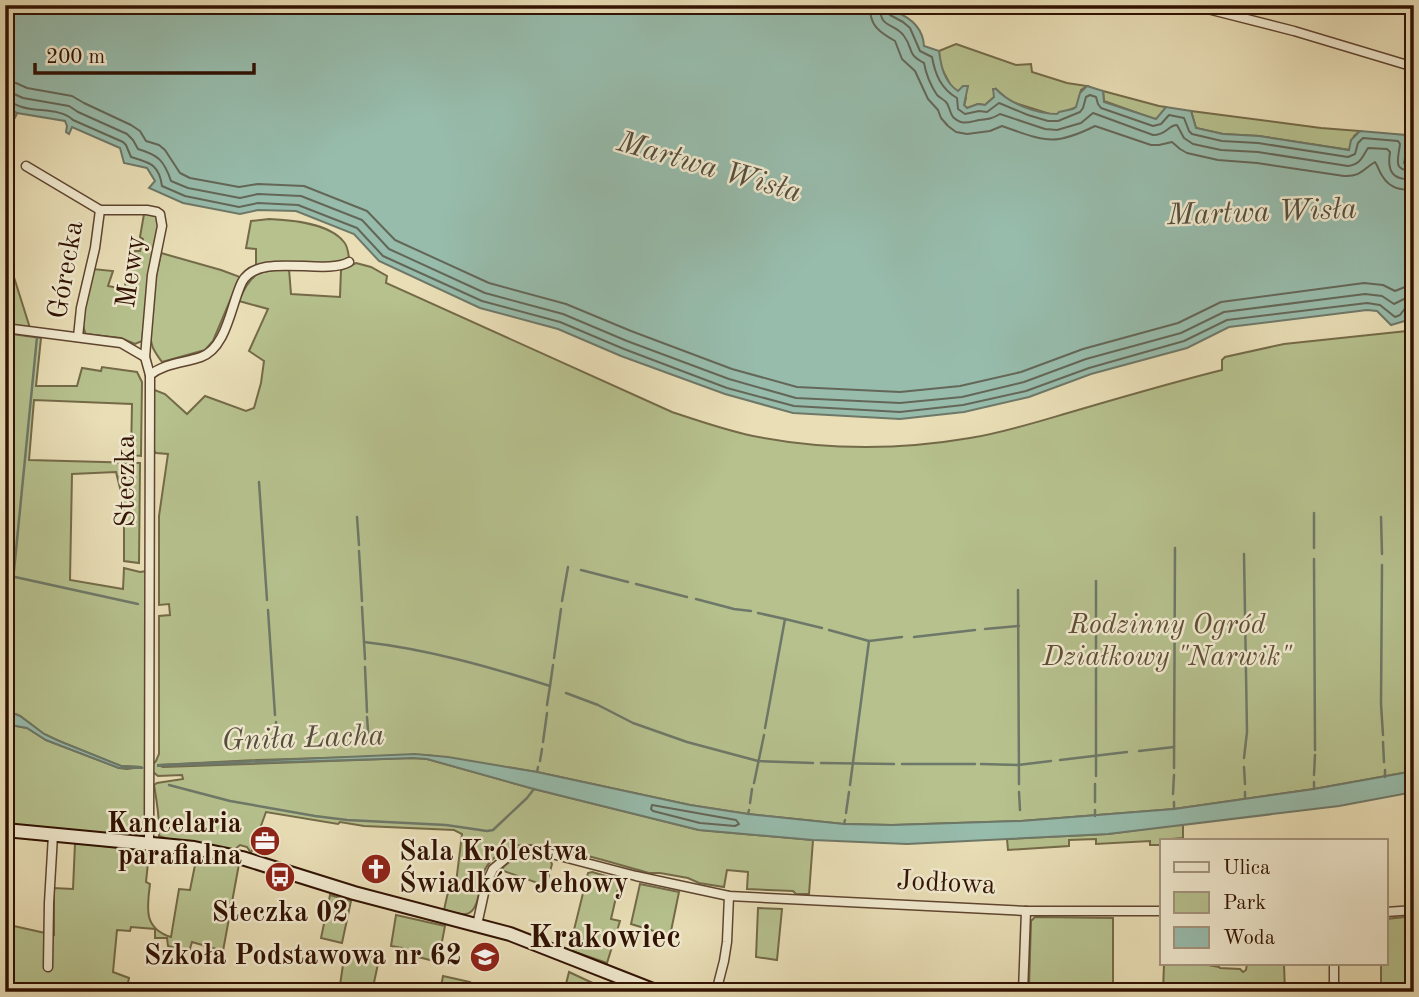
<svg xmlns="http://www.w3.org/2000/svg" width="1419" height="997" font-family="'Old Standard TT',serif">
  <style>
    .green { fill: #b6c18e; stroke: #746a48; stroke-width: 2 }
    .water { fill: #97bcac; stroke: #6e7868; stroke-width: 2 }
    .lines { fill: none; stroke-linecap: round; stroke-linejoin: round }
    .shore { stroke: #646758; stroke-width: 2 }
    .stream { stroke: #6e7868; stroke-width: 2.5 }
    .street-casing { stroke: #5f4530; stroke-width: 11 }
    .secondary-casing { stroke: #311203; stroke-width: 16 }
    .street { stroke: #f1ead0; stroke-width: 8 }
    .secondary { stroke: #f1ead0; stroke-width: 12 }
    .labels { text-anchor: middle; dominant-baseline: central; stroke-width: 5; stroke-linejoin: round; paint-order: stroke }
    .street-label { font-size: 28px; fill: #311203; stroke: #f1ead0 }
    .park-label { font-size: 28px; font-style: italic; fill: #604f34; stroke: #f1ead0 }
    .poi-label { font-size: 28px; font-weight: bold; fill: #311203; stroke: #f1ead0; text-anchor: end }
    .water-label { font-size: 30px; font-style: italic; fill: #554e3e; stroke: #f1ead0 }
    .quarter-label { font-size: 32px; font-weight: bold; fill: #311203; stroke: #f1ead0 }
  </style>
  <rect width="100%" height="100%" fill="#e9deb6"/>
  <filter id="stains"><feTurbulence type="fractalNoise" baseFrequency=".00286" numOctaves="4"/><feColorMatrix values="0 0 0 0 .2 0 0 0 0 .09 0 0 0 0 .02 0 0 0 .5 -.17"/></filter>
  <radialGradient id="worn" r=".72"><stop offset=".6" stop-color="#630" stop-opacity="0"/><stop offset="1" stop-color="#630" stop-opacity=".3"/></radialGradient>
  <!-- green -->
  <g class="green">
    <path d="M956,44L1016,65L1031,64L1032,72L1067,83L1087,86L1081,90L1077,107L1058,114H1050L1009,101L996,89L994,97L985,105L978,104L967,108L964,106L966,98L951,86L940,65L939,51Z"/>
    <path d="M1103,91L1159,106L1166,107L1157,120L1104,101Z"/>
    <path d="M1191,111L1321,128L1360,131L1354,136L1350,150L1259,136L1223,134L1196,128Z"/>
    <path d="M144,214H155L159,220V231L151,261L142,341L135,344L121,338L86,334C77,318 89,286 93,269L113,271L108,286L124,289L135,251H140L143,239L140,237Z"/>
    <path d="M269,219C292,220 329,223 344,242C348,247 348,252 349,258L341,264L256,267V249L246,248L251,221Z"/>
    <path d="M161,253L221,270L240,277L213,341L205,350L162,362C159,358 155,352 153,348C144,324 156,277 161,253Z"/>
    <path d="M356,263L371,267L387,276L386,283L672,412C699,421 725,430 753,436C824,450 900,450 970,438C1007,432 1043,420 1078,410C1126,396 1174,382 1222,370V360L1225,357L1284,344L1407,331L1414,332V771L1314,789L1174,809L1021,821L892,825L844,824L748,814L690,805L537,772L427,755L257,760L158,765L163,767L413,758L427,759L534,789L699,830L813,840L809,894H796L793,891L747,889L748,872L727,870L724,887L699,883L688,878L660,873H649C621,866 536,837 511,847C501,851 488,861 484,872C479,883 480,912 466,914C459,915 450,911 444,910L450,883H456L462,834L454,830L364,826L340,822L338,824L266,812L251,853L247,847L240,845L234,850L195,842L168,839L159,836C160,819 157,802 154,785L157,783L183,779L182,775L158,776L153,772V764L156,761L159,754V616L170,615L169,604L159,605V516L168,454L156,453L153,450L152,389L165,394L187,414L205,396L246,411L254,408L261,383L264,361L249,351L268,309L239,301C251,271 259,271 289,269L291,294L340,297L341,270Z"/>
    <path d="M5,267L12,271L30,328L5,325Z"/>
    <path d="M5,333L41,338L36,386H77L82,368L101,371L102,367L137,372L142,382L141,456L131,455L132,404L34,400L29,460L140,463L139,563L124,561V504L116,472L72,474L70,580L123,589L124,568L140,572L147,571L146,831L144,836L141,837L5,824V724L27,728L46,740L119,768L127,769L141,767L121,766L59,741L44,734L20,716L5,710Z"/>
    <path d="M1183,824V838L1172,839V841H1162V845H1150V841L1096,844V839L1069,840V846L1008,850L1007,839L1108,834Z"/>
    <path d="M75,843L151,851V858L148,863L146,882L150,884C147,908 143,928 171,937L179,889L190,890L197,855L239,864L223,951L192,942L189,952L168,946L167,938H155V929L131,927L130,931L117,930L113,972L129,978L127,988L139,992H5V924L54,935V888L73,889Z"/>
    <path d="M528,856L550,860L552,864L546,886L501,870C508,860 517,857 528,856Z"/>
    <path d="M592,872L620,880L611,919L620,921L607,963L569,950L588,873Z"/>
    <path d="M640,884L679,892L670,936L631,924Z"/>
    <path d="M330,895L351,901L342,943L321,938Z"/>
    <path d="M758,908L782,909L777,960L756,957Z"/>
    <path d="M396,915L445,926L438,962L402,953L403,948L391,946Z"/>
    <path d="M1414,916V992H1360L1362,990L1381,989V964H1386V919Z"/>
    <path d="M1035,917L1113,918V992H1081L1029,987L1031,921Z"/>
    <path d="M345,951L379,959L372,992H339Z"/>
    <path d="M1164,964H1203L1219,967L1220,968L1240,969L1243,972L1246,970L1247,964H1284L1285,992H1163Z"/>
    <path d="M569,972L612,992H564Z"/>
    <path d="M443,976L470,982L468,992H440Z"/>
  </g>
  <!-- water -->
  <g class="water">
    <path d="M5,5H897L896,12C911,18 923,29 924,46L939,51C941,66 944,82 958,91L963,86H968L964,105L967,108L978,104L985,105L994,97L993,89H996C1010,104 1037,114 1057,114L1059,112L1073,109L1076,107L1080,93L1087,86L1103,91L1104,102L1156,119L1166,107L1191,111L1196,128L1223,134L1259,136L1349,150L1351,140L1360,131L1406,135L1408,141L1404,163H1414V313L1408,314V320L1391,325L1377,311L1367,310L1229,327L1187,348L1091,374L1029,397L964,412L900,419L793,413L725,394L621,356L558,329L480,308L379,261L354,234L296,211L258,210L240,214L183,203L149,188L155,181L147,168L124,163L120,148L72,127L69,134L66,132L67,126L65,121L17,113L5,106Z"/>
    <path d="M5,710L20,716L44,734L59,741L121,766L141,767L143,768H119L46,740L27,728L5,724Z"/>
    <path d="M415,754L448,757L537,772L690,805L748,814L844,824L892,825L1021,821L1174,809L1314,789L1414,771V792L1339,806L1108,834L907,844L813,840L699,830L534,789L427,759L413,758L158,766V765Z"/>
  </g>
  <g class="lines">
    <!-- shore -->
    <g class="shore">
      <path d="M870,5C869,25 879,32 895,41L902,59L915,71L928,99L938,110L941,118L948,126L956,132L967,134L990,131L1002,126C1045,141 1053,147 1095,126L1151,145H1159L1172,142L1180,149L1187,153L1218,160L1257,163L1344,176C1361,177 1363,169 1375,162C1378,166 1379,172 1383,177C1390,188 1401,191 1414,189"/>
      <path d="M881,5C878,29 894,22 904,36C914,49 906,54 924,63C926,74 931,86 937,95C940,98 943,99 946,102C950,106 949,112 953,117C962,126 969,122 979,120C988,119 992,119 1000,114L1045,129L1057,130L1081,123L1093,113L1153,135C1167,135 1168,125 1177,125L1184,138L1193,144L1221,150L1258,152L1348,166C1361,164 1362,157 1368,148L1387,149L1390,152C1387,171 1392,181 1414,179"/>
      <path d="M890,5L889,10L890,15L903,22L910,28L920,51L932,57C935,74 941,89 957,98L958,109L965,114L979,111L987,112L999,103L1028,115L1048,121H1058L1080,112L1083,108L1086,97L1090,95L1096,97L1098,104L1101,108L1153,126L1161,124L1169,115L1184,118L1189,131L1192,134L1222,141L1258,143L1348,157L1355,154L1358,143L1363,138L1398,141L1400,144C1398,160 1392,172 1414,170"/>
      <path d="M5,81L16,83L27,88L72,96L84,103L131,125L140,131L146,141L159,145L165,150L180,173L190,178L239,187L258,184L304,186L367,211L395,240L489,283L566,304L631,331L732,369L797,387L900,392L960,386L1021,372L1083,349L1178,323L1221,302L1364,283L1383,285L1395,291L1405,287H1414"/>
      <path d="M5,92L12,93L23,98L69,106L78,112L127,134L133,140L138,149C158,155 164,160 171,181L188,188L240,198L258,194L301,196L362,220L389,249L485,293L563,314L627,341L729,379L796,398L900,403L962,397L1024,382L1086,359L1181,333L1224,312L1365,294L1382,296L1394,304L1404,299L1414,298"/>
      <path d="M5,101C12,102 15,105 22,107C37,112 61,108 73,120L123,142L126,145L131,157C150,163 159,164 162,186L185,196L239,207L258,203L298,205L357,228L383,256L482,301L560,322L624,349L727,388L794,406L900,412L963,405L1026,391L1089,368L1184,341L1227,320L1367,303L1380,305L1395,317L1400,315L1406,307L1414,306"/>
      <path d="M652,805L736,820L739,824L735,826L700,823L653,811L651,809Z"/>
    </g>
    <!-- stream -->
    <g class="stream">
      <path d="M5,137L17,113"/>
      <path d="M259,482L267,600"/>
      <path d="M357,517L359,545"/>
      <path d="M1381,517L1382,554"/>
      <path d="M1314,548V513"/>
      <path d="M359,551L362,601"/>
      <path d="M1244,554L1247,732L1244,758"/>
      <path d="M1314,559L1315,750"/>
      <path d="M1382,565L1381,704L1383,735"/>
      <path d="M581,570L628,582"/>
      <path d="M15,577L138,604"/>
      <path d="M636,584L687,597"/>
      <path d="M1018,590L1019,784"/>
      <path d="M696,599L734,609L751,611"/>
      <path d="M562,601L568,567"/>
      <path d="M362,607L365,659"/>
      <path d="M268,610L275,715"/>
      <path d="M758,613L785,619"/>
      <path d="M985,629L1019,626"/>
      <path d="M829,630L869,641"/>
      <path d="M914,637L975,630"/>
      <path d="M364,642C427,649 490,667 550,686L547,705"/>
      <path d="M554,658L561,609"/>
      <path d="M5,662L37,337"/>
      <path d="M365,667L367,712"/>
      <path d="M550,686L553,665"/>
      <path d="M566,693L598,705L633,723L687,742L758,761L813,763"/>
      <path d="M367,717L369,744"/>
      <path d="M276,722L277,747"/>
      <path d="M765,728L785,619L822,628"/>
      <path d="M543,742L547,713"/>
      <path d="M1383,742L1384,762"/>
      <path d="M1139,751L1174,747"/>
      <path d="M1060,760L1127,752"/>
      <path d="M540,761L542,749"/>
      <path d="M821,763L894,764"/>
      <path d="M902,764H975"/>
      <path d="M981,764L1018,765L1051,761"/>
      <path d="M1244,767L1245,784"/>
      <path d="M1174,768L1175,548"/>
      <path d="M1385,770V777"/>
      <path d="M537,772L538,767"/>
      <path d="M1314,775L1315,755"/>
      <path d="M1096,776V581"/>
      <path d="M1314,782V789"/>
      <path d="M754,783L764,735"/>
      <path d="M169,785L230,801L315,816L347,820L446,825L487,831L493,830L527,798L534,789"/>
      <path d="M850,785L869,641L902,637"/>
      <path d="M1019,792L1020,810"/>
      <path d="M1245,792V798"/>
      <path d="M1173,794L1174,775"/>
      <path d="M1095,802V784"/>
      <path d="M1174,802V809"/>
      <path d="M750,803L752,789"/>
      <path d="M1095,810V816"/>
      <path d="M846,813L849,792"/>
      <path d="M748,814L749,810"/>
      <path d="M844,824L845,820"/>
    </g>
    <!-- street casing -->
    <g class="street-casing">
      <g id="street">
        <path d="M1192,5L1294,31L1414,67"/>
        <path d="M26,166L100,210H147L157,212L160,214L162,226L152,275L145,357L150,375L149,843"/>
        <path d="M5,328L121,343L145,357"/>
        <path d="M78,337L81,308L95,248L100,210"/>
        <path d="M150,375C165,363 184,363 201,357C227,348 231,304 242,282C258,251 324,276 349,262"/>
        <path d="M1386,912L1414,910"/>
        <path d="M477,925L486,884L493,869L511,854L529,850L552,854L636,876L729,896L1026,911H1162"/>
        <path d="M1334,964V992"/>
        <path d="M48,967L49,903L53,835"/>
        <path d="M716,992L724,961L727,942L729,896"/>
        <path d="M1023,992L1026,911"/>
      </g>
    </g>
    <!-- secondary casing -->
    <g class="secondary-casing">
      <path id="secondary" d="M5,830L194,848L242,858L354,893L510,934L658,992"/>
    </g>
    <!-- street -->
    <use href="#street" class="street"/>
    <!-- secondary -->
    <use href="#secondary" class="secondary"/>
  </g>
  <!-- icons -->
  <defs>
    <g id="office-disc" transform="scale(1.575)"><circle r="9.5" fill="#8f2418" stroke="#f1ead0"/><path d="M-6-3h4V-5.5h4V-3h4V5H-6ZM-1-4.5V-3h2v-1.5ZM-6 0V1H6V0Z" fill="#fff"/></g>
    <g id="church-disc" transform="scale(1.575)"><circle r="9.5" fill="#8f2418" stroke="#f1ead0"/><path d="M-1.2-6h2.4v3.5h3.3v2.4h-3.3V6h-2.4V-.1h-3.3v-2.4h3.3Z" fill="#fff"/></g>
    <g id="bus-disc" transform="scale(1.575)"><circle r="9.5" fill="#8f2418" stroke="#f1ead0"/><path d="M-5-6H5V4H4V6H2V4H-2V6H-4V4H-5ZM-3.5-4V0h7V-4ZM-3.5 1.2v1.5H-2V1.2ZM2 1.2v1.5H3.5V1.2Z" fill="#fff"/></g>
    <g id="school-disc" transform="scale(1.575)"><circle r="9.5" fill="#8f2418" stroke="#f1ead0"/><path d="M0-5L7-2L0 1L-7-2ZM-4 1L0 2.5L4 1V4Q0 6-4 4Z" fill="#fff"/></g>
  </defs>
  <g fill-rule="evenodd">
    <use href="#office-disc" x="265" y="841"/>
    <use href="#church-disc" x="376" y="869"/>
    <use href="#bus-disc" x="280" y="877"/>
    <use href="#school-disc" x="485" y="957"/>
  </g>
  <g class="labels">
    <!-- street labels -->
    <g class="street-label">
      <text transform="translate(67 270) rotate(-80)">Górecka</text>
      <text transform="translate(132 272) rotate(-82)">Mewy</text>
      <text transform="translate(127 481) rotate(-90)">Steczka</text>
      <text transform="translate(946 884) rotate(3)">Jodłowa</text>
    </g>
    <!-- park labels -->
    <g class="park-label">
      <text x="1167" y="626">Rodzinny Ogród<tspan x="1167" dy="32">Działkowy "Narwik"</tspan></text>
    </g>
    <!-- poi labels -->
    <g class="poi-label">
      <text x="242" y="825">Kancelaria<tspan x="242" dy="32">parafialna</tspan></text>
      <text x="399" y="853" text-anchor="start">Sala Królestwa<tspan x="399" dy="32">Świadków Jehowy</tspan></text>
      <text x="280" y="914" text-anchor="middle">Steczka 02</text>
      <text x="462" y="957">Szkoła Podstawowa nr 62</text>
    </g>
    <!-- water labels -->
    <g class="water-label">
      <text transform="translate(709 168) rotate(16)">Martwa Wisła</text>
      <text transform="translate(1262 213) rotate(-2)">Martwa Wisła</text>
      <text transform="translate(303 739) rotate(-2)">Gniła Łacha</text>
    </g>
    <!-- quarter labels -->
    <g class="quarter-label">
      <text x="605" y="939">Krakowiec</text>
    </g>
  </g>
  <!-- margin -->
  <rect width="1419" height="997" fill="none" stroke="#e9deb6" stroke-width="28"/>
  <rect x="7" y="7" width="1405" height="983" fill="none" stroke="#311203" stroke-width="3.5"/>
  <rect x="14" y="14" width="1391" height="969" fill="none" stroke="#311203" stroke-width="2"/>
  <!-- legend -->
  <rect x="1160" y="839" width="228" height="126" fill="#f1ead0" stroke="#a4947e" stroke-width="2"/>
  <rect x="1174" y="862" width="35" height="10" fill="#f1ead0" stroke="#a4947e" stroke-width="2"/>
  <text x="1223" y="874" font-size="21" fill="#311203">Ulica</text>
  <rect x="1174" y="892" width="35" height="21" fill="#b6c18e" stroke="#a4947e" stroke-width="2"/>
  <text x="1223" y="909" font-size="21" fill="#311203">Park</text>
  <rect x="1174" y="927" width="35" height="21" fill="#97bcac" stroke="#a4947e" stroke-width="2"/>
  <text x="1223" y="944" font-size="21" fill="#311203">Woda</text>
  <!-- scale -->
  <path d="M35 63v10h219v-10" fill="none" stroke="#311203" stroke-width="3.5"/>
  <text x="46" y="63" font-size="21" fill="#311203" stroke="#f1ead0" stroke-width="5" paint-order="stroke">200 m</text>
  <rect width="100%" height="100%" filter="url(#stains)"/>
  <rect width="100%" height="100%" fill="url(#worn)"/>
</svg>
